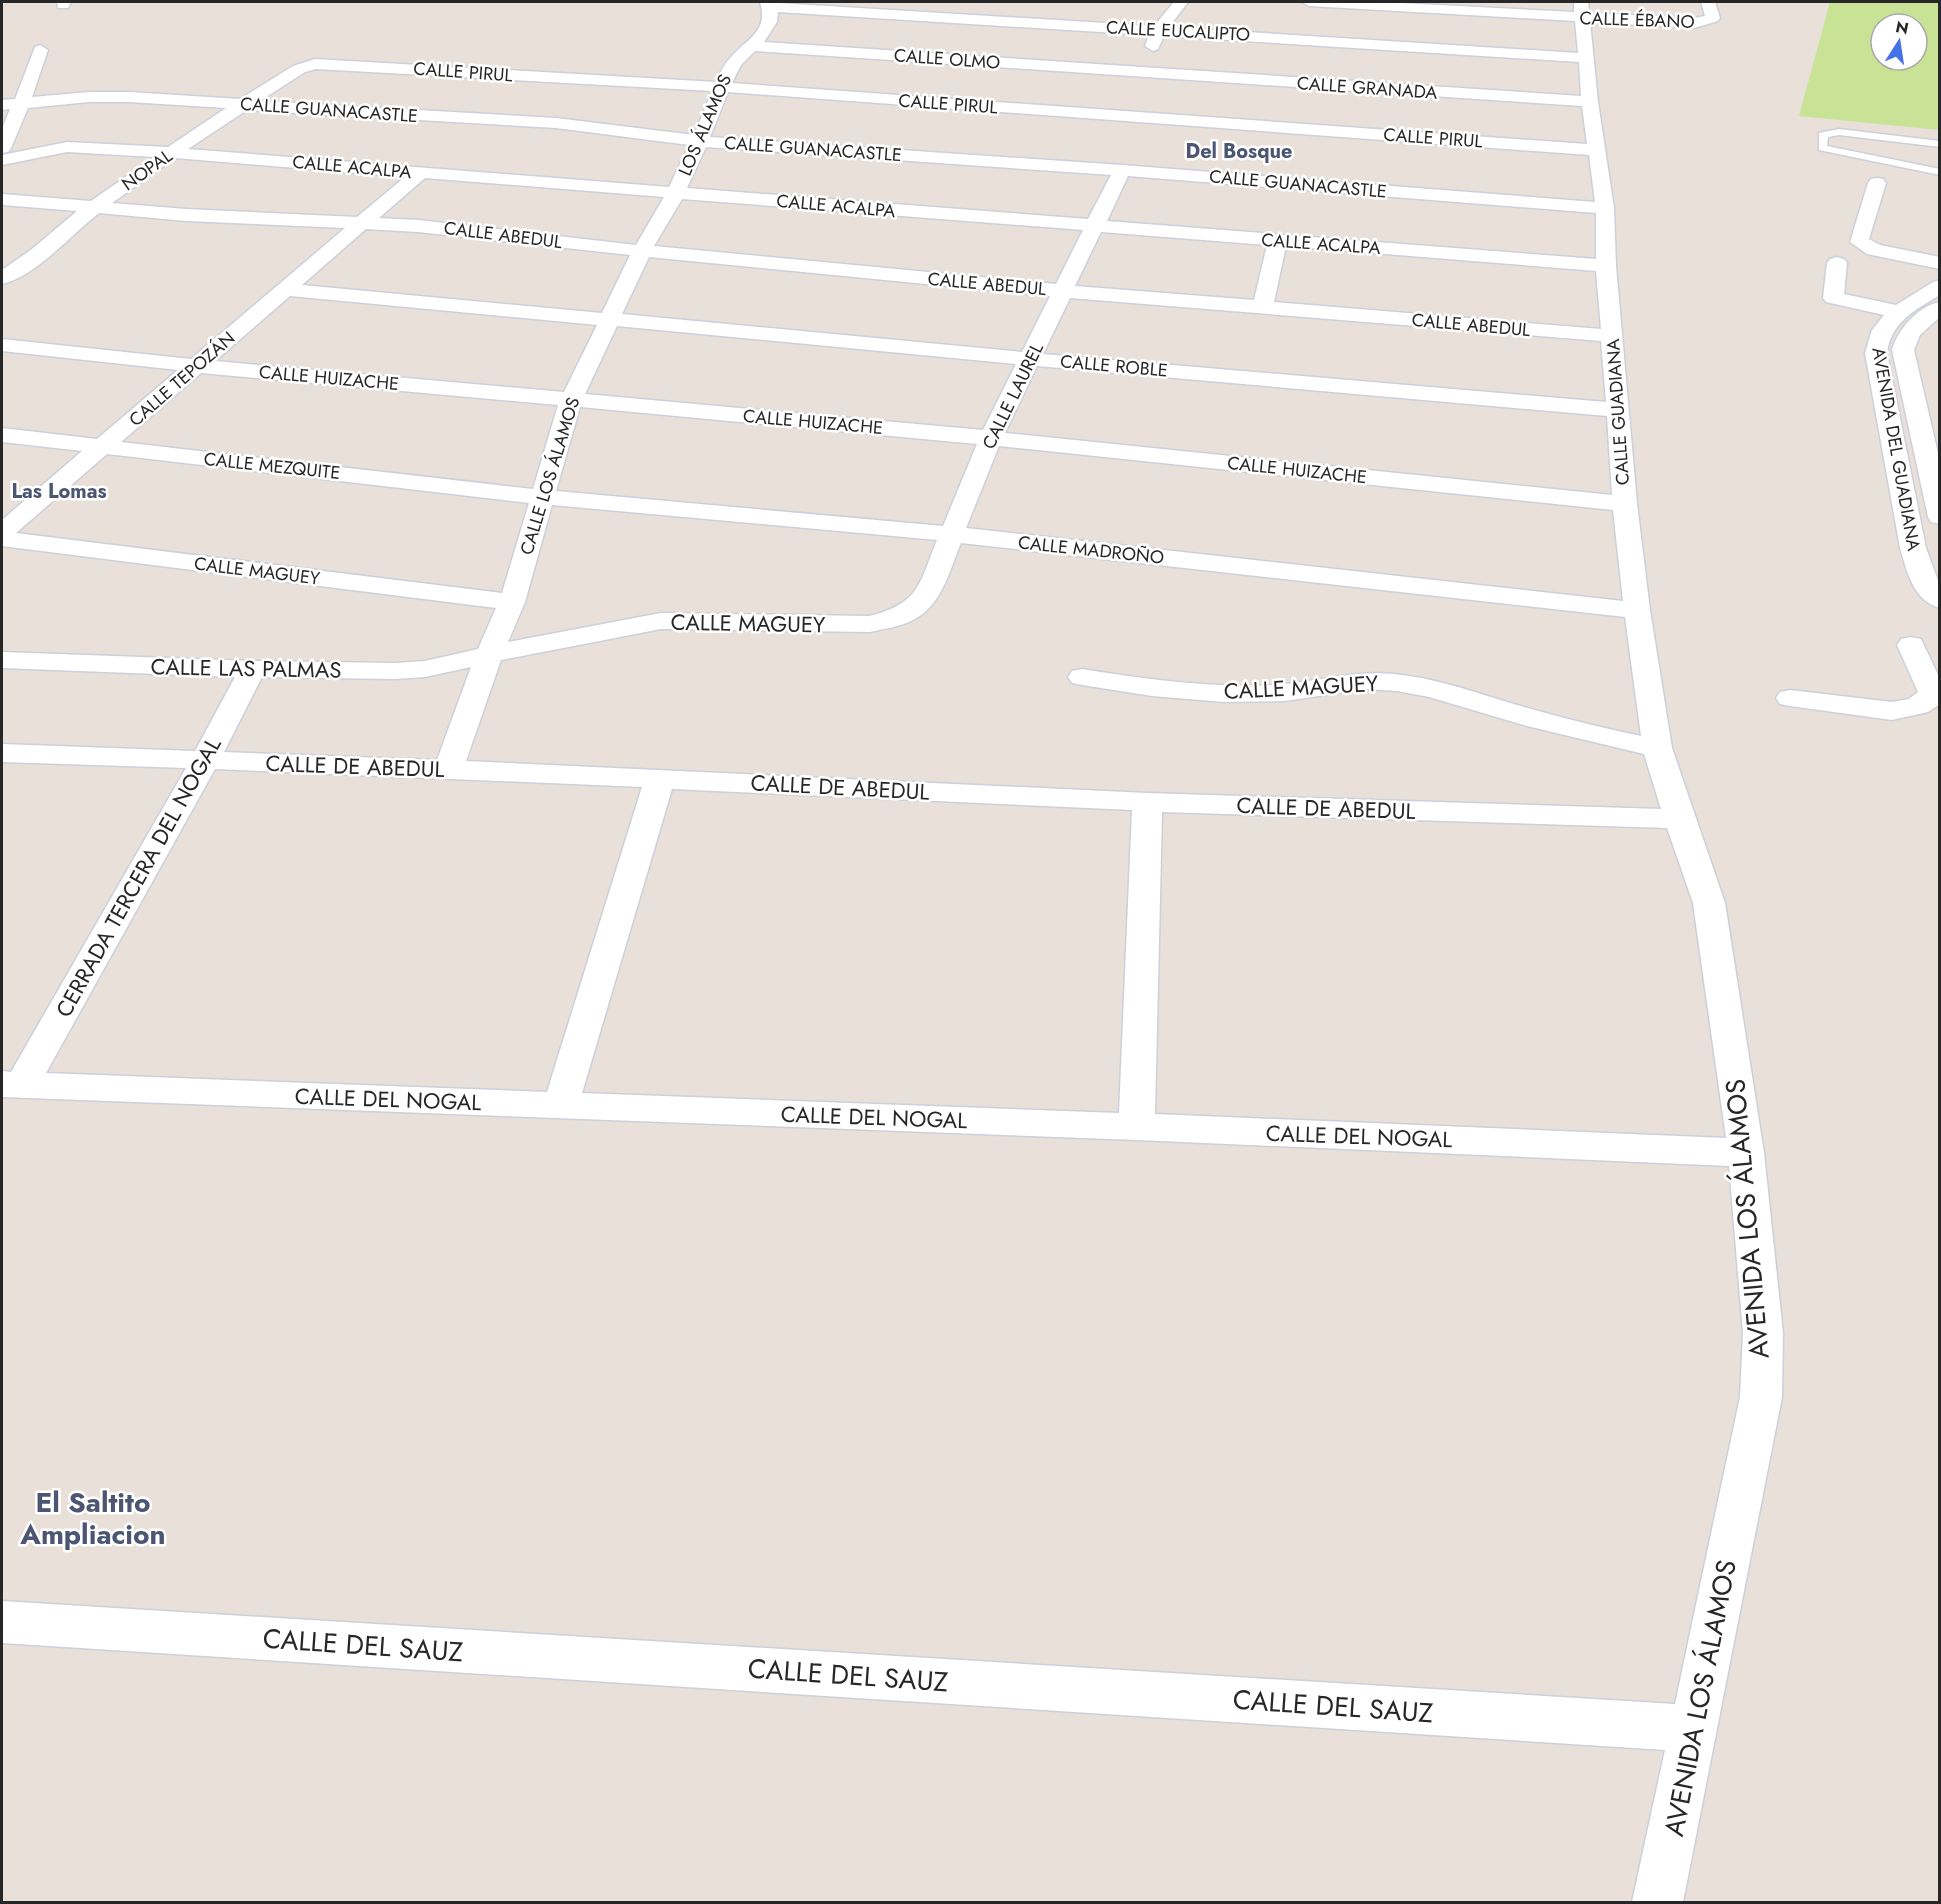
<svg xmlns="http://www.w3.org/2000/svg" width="1941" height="1904" font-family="Jost,sans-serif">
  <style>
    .pitch { fill: #c8e296; fill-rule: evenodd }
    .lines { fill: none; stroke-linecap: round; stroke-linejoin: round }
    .lane-casing { stroke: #ccd0db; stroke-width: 3 }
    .street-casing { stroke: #ccd0db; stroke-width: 3 }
    .lane { fill: #fff; fill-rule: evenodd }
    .street { fill: #fff; fill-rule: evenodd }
    .labels { text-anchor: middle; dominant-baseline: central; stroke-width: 5; stroke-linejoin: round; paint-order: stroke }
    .far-street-label { font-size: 18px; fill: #272727; stroke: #fff }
    .far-neighbourhood-label { font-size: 20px; font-weight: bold; fill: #4c5673; stroke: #fff }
    .street-label { font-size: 22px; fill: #272727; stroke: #fff }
    .near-street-label { font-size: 27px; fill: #272727; stroke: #fff }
    .near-neighbourhood-label { font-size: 28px; font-weight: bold; fill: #4c5673; stroke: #fff }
  </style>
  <rect width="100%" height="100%" fill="#e8e0d9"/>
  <!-- pitch -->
  <path class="pitch" d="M1830,2H1939V130L1799,116ZM1881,24H1917V60H1881Z"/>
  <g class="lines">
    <!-- lane casing -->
    <g class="lane-casing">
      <path id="lane" d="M1839,129L1940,141V147L1839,135L1828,137L1827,146L1940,169V175L1819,150V133Z"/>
    </g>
    <!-- street casing -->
    <g class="street-casing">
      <g id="street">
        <path d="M57,2H71L68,8H58Z"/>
        <path d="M760,2L1154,26L1174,2H1188L1169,27L1578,53L1575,21L1309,6L1302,2H1381L1574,12V2H1588L1589,13L1694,18L1705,16L1701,2H1715L1720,18L1718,21L1694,28L1590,22L1598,102L1614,208L1616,266L1637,504L1650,610L1672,748L1725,903L1764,1153L1783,1333L1782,1397L1683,1902H1632L1665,1750L2,1643V1601L1675,1704L1740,1397L1743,1333L1729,1166L1137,1140L2,1097V1071L11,1072L186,768L2,762V744L195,751L235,677L2,668V652L253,661L395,663L425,661L478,649L496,608L2,546V520L82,451L2,442V428L97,439L178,370L2,351V339L191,359L345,228L186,221L99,213C72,234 35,277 2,284V270L32,249L77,211L2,205V194L91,201L154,157L67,152L2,165V155L67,142L168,147L226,108L129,102H89L28,108L11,148L8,152L2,153V129L10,109L2,110V100L15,99L35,47L40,45L48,50L32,97L89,92H129L240,99L293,66L315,59L716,82C720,73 724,64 731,57C748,38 769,31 760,2ZM778,12L1149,35L1145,46L1153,51L1158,49L1164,36L1579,62L1581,96L764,42L777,22ZM755,51L1582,106L1587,144L732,83L741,65ZM316,69L712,91L694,135L556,118L260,101L305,72ZM728,92L1589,155L1595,202L1122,165L710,137ZM247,110L556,128L689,145L669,187L188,149ZM706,147L1111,175L1088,219L687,188ZM175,158L405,177L357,217L186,209L112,203ZM1128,176L1596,213V259L1107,221ZM425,178L664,197L636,245L418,220L379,218ZM682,199L1083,230L1056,284L654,246ZM366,229L418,232L630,255L602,313L302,285ZM1101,232L1267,245L1254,300L1075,286ZM1286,246L1596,271L1601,329L1274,302ZM649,257L1050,296L1022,352L622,314ZM290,296L597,325L564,392L215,361ZM1070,298L1601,341L1606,402L1043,354ZM617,326L1016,364L983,430L585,394ZM1037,366L1607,416L1612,495L1005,433ZM201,373L558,405L533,489L121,442ZM580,407L977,444L943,526L556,491ZM999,446L1613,510L1623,601L966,528ZM107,454L529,503L502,593L16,533ZM552,505L937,540C919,584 920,603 870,616L661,613L508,642L525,602ZM961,543L1625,617L1641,736C1599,727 1558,717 1517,705C1477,693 1436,678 1394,674C1352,670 1313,683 1272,685C1208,688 1145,679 1082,669L1072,671L1068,677L1072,683L1082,685L1152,696L1224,702L1285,701L1366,689L1397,691L1429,697L1527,726L1644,754L1661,809L1147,793L466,761L501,660L661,629L870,632C883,629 899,627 911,621C942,607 949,571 961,543ZM471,667L437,760L224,752L262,677L395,679L425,677ZM215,769L642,787L547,1092L46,1073ZM672,789L1132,810L1119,1113L582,1093ZM1162,812L1667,828L1693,903L1726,1138L1155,1114Z"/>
        <path d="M1877,178L1883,179L1886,183L1869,239L1880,245L1940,257V269L1867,254L1850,242L1868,183L1871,179Z"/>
        <path d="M1837,257L1844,259L1847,263L1844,294L1896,305L1933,282L1940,280V295C1915,310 1891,322 1887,353L1926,548L1940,586V608C1913,601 1907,571 1900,548L1865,353L1872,330L1884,315L1826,302L1823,298L1827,263L1830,259Z"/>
        <path d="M1940,302V317L1920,335L1914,350L1940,462V524L1931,522L1928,517L1892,350C1898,329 1918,306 1940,302Z"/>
        <path d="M1911,637L1921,639L1940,679V704L1928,712L1892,720L1790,706L1780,704L1776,698L1780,692L1790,690L1892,702L1909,699L1918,692L1897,645L1901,639Z"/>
      </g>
    </g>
    <!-- lane -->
    <use href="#lane" class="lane"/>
    <!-- street -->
    <use href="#street" class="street"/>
  </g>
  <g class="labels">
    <!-- far-street labels -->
    <g class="far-street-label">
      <text transform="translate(1637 20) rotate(2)">CALLE ÉBANO</text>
      <text transform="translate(1178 31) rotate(3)">CALLE EUCALIPTO</text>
      <text transform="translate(947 59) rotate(4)">CALLE OLMO</text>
      <text transform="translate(463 72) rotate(4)">CALLE PIRUL</text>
      <text transform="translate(1367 88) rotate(4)">CALLE GRANADA</text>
      <text transform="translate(948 104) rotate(4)">CALLE PIRUL</text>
      <text transform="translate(329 110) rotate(4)">CALLE GUANACASTLE</text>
      <text transform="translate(705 125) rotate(-67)">LOS ÁLAMOS</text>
      <text transform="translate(1433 138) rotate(4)">CALLE PIRUL</text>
      <text transform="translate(813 149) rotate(4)">CALLE GUANACASTLE</text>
      <text transform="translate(352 167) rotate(5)">CALLE ACALPA</text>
      <text transform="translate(147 170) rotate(-35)">NOPAL</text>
      <text transform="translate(1298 184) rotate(5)">CALLE GUANACASTLE</text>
      <text transform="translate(836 206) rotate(5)">CALLE ACALPA</text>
      <text transform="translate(503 235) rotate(7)">CALLE ABEDUL</text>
      <text transform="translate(1321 244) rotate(4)">CALLE ACALPA</text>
      <text transform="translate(987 284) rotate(5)">CALLE ABEDUL</text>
      <text transform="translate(1471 325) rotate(5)">CALLE ABEDUL</text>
      <text transform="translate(1114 366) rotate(5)">CALLE ROBLE</text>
      <text transform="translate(329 378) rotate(5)">CALLE HUIZACHE</text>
      <text transform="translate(182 379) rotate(-41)">CALLE TEPOZÁN</text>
      <text transform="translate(1013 396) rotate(-64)">CALLE LAUREL</text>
      <text transform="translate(1618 412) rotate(-94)">CALLE GUADIANA</text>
      <text transform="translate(813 422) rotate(5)">CALLE HUIZACHE</text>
      <text transform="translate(1896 449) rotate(80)">AVENIDA DEL GUADIANA</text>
      <text transform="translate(272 466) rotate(6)">CALLE MEZQUITE</text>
      <text transform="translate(1297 470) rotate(6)">CALLE HUIZACHE</text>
      <text transform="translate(550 476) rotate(-73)">CALLE LOS ÁLAMOS</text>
      <text transform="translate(1091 550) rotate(6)">CALLE MADROÑO</text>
      <text transform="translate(257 571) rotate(7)">CALLE MAGUEY</text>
    </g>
    <!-- far-neighbourhood labels -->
    <g class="far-neighbourhood-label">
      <text x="1239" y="151">Del Bosque</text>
      <text x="59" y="491">Las Lomas</text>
    </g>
    <!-- street labels -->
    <g class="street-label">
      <text transform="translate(748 623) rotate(1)">CALLE MAGUEY</text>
      <text transform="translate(246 668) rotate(1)">CALLE LAS PALMAS</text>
      <text transform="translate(1301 687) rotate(-3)">CALLE MAGUEY</text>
      <text transform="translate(355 766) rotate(2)">CALLE DE ABEDUL</text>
      <text transform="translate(840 787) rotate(3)">CALLE DE ABEDUL</text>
      <text transform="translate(1326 808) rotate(2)">CALLE DE ABEDUL</text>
      <text transform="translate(138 877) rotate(-61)">CERRADA TERCERA DEL NOGAL</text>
      <text transform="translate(388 1099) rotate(2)">CALLE DEL NOGAL</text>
      <text transform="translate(874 1117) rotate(2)">CALLE DEL NOGAL</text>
      <text transform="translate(1359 1136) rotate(2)">CALLE DEL NOGAL</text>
    </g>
    <!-- near-street labels -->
    <g class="near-street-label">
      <text transform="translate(1747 1219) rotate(-95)">AVENIDA LOS ÁLAMOS</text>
      <text transform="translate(363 1645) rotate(4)">CALLE DEL SAUZ</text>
      <text transform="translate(848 1675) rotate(4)">CALLE DEL SAUZ</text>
      <text transform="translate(1700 1698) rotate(-79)">AVENIDA LOS ÁLAMOS</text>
      <text transform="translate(1333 1706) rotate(4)">CALLE DEL SAUZ</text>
    </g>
    <!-- near-neighbourhood labels -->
    <g class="near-neighbourhood-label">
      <text x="93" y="1502">El Saltito<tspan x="93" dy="32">Ampliacion</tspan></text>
    </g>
  </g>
  <!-- border -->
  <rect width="1941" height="1904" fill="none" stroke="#272727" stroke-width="6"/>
  <!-- north arrow -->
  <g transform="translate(1899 42) rotate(12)"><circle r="28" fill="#ffffff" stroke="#a9a9a9" stroke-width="1.5"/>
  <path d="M0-4.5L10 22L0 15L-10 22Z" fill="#4572e9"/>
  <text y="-9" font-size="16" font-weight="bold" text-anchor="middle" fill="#272727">N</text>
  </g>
</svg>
